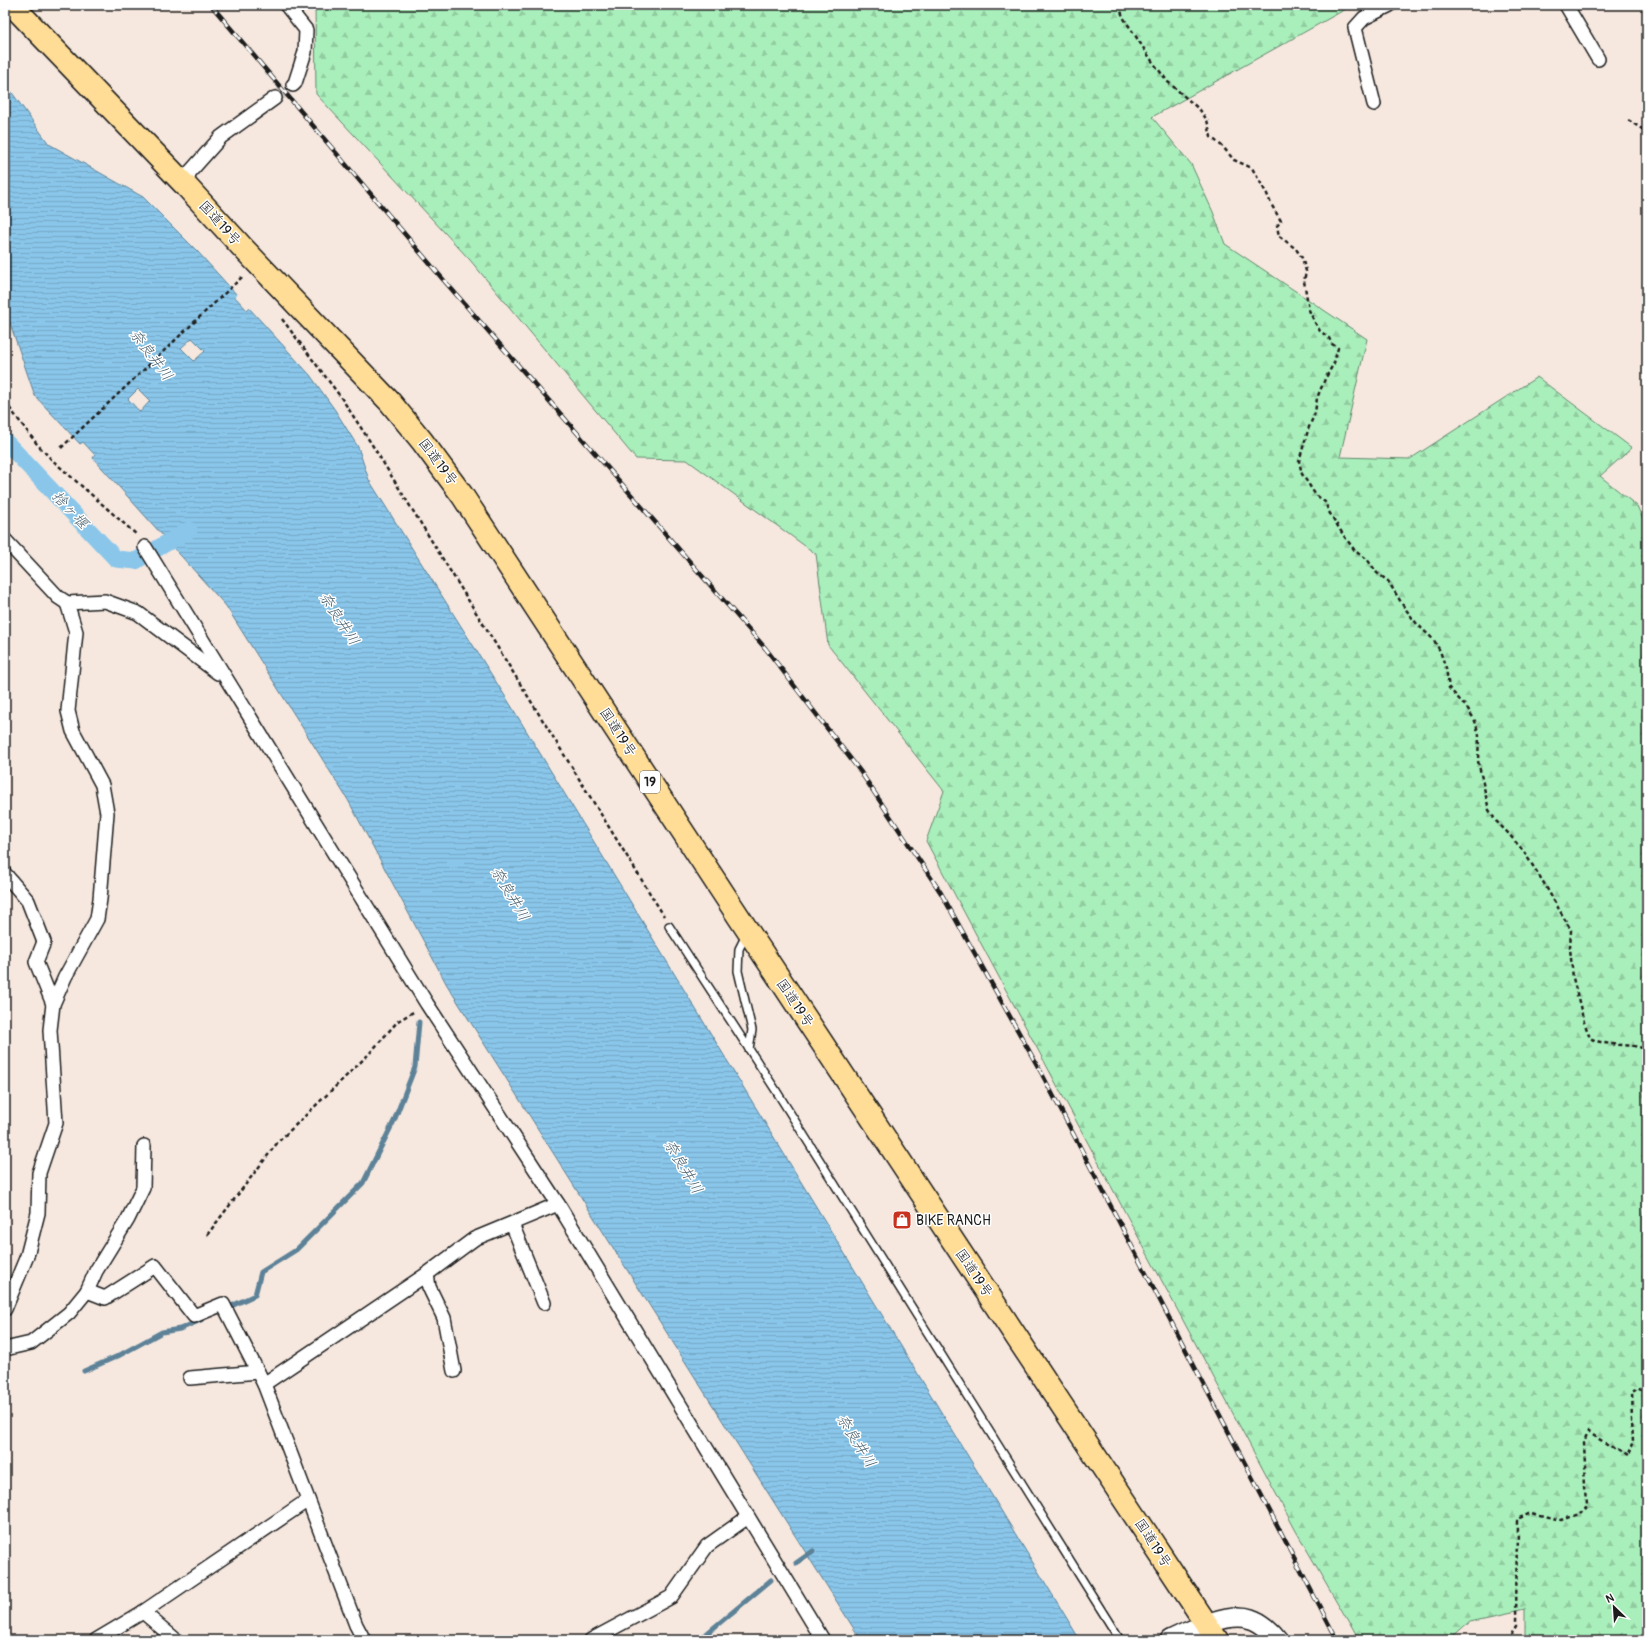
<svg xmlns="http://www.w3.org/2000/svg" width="1652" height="1645" font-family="Pangolin,'Klee One',sans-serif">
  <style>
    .forest { fill: url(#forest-firs); stroke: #62866c }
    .water { fill: url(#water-rules); stroke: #5d8298; fill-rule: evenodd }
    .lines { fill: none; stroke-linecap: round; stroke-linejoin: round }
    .stream { stroke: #5d8298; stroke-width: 5 }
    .canal { stroke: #89c6ea; stroke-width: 17 }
    .street-tunnel { stroke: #d5c9c2; stroke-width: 13; stroke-dasharray: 13 6; stroke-linecap: butt }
    .lane-casing { stroke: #1c1c1c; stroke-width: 10 }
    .street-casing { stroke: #1c1c1c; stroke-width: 16 }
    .secondary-casing { stroke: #1c1c1c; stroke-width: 22 }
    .highway-casing { stroke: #1c1c1c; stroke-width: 25 }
    .path { stroke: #1c1c1c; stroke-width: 2.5; stroke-dasharray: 4 3; stroke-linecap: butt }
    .lane { stroke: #fff; stroke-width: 7 }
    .street { stroke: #fff; stroke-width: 13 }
    .secondary { stroke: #fff; stroke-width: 19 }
    .highway { stroke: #ffdd96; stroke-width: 22 }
    .rail-casing { stroke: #1c1c1c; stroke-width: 4.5 }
    .rail { stroke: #fff; stroke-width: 3; stroke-dasharray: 9; stroke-linecap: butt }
    .labels { text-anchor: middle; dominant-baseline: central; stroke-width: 3; stroke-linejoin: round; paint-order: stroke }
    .shield { fill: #fff; stroke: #606060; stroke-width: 1 }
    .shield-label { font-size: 13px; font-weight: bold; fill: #1c1c1c }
    .street-label { font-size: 14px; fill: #1c1c1c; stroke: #fff }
    .poi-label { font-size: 14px; fill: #1c1c1c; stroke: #fff; text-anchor: start }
    .water-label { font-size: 15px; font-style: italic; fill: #48606e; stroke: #fff }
  </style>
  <defs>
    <pattern id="forest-firs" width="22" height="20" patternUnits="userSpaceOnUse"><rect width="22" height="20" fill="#a9efbb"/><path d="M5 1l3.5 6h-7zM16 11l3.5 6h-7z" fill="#91cca0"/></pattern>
    <pattern id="water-rules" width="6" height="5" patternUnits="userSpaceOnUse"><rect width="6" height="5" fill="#89c6ea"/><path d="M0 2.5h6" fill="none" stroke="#76aac8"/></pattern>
  </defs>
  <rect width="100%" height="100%" fill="#f6e8df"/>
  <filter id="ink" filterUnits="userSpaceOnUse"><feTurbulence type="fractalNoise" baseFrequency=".025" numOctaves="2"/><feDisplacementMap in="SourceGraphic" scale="8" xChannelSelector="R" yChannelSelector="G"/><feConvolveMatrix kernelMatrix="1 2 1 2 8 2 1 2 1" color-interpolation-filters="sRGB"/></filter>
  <g filter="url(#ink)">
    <!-- forest -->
    <path class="forest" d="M315,5H1353L1152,117L1191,164L1213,212L1225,244L1367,339L1340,457L1410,459L1537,377L1632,448L1600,476L1637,506L1647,528V1640H1525V1609L1470,1621L1449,1640H1359L1296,1531L926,841L944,791L828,645L816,554L687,460L636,459L470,260L316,94Z"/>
    <!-- water -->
    <path class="water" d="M5,83L49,144L143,197L197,251L237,295L235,297L247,310L249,308L310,375L335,410L358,447L369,480L510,704L1080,1640H861L447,985L348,800L226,606L93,458L95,455L83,442L80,444L35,396L5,309ZM192,338L205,351L194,361L181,348ZM138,389L150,401L140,412L128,399Z"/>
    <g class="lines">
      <!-- stream -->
      <g class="stream">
        <path d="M225,1309L255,1295L261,1272L296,1250L363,1183L394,1121L415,1067L419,1022"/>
        <path d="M84,1371L118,1356L162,1332L180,1329L201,1320"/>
        <path d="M796,1563L813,1551"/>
        <path d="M699,1640L771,1580"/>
      </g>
      <!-- canal -->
      <g class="canal">
        <path d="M5,441L116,559L136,561L142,557"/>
        <path d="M158,548L189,530"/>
      </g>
      <!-- street-tunnel -->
      <path class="street-tunnel" d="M275,98L293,85"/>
      <!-- lane casing -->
      <g class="lane-casing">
        <g id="lane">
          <path d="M669,926L775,1089L1120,1640"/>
          <path d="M746,935L739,949L738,971L752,1030L749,1049"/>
        </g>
      </g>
      <!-- street casing -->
      <g class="street-casing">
        <g id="street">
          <path d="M286,5L306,30L305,52L295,83L293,85"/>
          <path d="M1566,5L1598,59"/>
          <path d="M1374,104L1355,28L1364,18L1390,5"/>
          <path d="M187,187L189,173L221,137L275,98"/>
          <path d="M5,540L58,597L67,603L105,601L138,613L218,673"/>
          <path d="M145,547L427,1004L558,1204L823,1640"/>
          <path d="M5,874L28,901L44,942L36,962L53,1004"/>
          <path d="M512,1224L544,1303"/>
          <path d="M427,1274L429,1287L444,1318L454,1371"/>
          <path d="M87,1291L96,1271L128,1219L143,1188L144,1146"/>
          <path d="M5,1309L27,1256L38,1213L39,1173L56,1123L50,1030L53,1004L65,977L97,919L100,899L107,813L102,785L73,731L68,711L76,632L67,603"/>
          <path d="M5,1349L31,1343L69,1313L87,1291L105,1298L155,1266L194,1316L223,1304L264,1384L356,1625L364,1640"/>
          <path d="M190,1378L258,1372"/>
          <path d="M264,1384L427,1274L474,1239L558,1204"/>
          <path d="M143,1612L176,1640"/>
          <path d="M96,1640L143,1612L308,1500"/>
          <path d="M591,1640L671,1597L707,1546L748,1517"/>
        </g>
      </g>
      <!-- secondary casing -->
      <g class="secondary-casing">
        <path id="secondary" d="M1170,1640C1191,1630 1228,1611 1251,1619C1261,1622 1272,1632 1278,1640"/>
      </g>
      <!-- highway casing -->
      <g class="highway-casing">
        <path id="highway" d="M12,5L187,187L243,248L390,402L422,441L462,495L748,931L1217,1640"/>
      </g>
      <!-- path -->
      <g class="path">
        <path d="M1119,5L1123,17L1152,61L1168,82L1200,110L1207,120L1211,137L1223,147L1234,160L1252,168L1267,194L1271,204L1281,221L1277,226L1279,236L1296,249L1302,258L1306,271L1304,281L1309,310L1314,321L1320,331L1329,338L1332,344L1338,348L1334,363L1325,379L1317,398L1315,413L1309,427L1299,461L1302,474L1315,494L1325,502L1329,512L1344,536L1356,552L1367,559L1377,573L1388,581L1404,607L1417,624L1434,640L1440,651L1446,668L1449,688L1468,709L1475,721L1479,735L1478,761L1489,810L1496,821L1509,834L1524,852L1542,880L1571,930L1570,948L1573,978L1584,1022L1590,1038C1608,1048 1632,1042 1647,1050"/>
        <path d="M1628,120L1647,132"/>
        <path d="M282,319L340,396L371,443L664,916"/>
        <path d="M5,402L37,444L51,459L137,535"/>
        <path d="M61,448L242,277"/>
        <path d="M207,1235L278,1142L369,1054L398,1021L415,1011"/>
        <path d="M1507,1640L1516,1626L1517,1519L1531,1513L1561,1520L1578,1514L1587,1505L1584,1443L1588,1432L1626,1456L1633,1442L1631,1393L1639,1389L1647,1392"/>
      </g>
      <!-- lane -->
      <use href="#lane" class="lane"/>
      <!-- street -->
      <use href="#street" class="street"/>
      <!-- secondary -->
      <use href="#secondary" class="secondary"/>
      <!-- highway -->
      <use href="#highway" class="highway"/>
      <!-- rail casing -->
      <g class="rail-casing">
        <path id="rail" d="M211,5L441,277L766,649L860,771L941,893L1042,1074L1337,1640"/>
      </g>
      <!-- rail -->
      <use href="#rail" class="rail"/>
    </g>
  </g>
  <!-- icons -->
  <defs>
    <g id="shop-square" transform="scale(1)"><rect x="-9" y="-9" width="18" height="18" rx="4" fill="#c8321e" stroke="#fff"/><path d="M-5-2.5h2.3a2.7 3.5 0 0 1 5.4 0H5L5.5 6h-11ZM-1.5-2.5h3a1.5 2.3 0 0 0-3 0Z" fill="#fff"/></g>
  </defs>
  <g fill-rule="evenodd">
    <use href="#shop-square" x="902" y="1220"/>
  </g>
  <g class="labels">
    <!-- shield labels -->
    <rect class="shield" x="640" y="771" width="20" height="22" rx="3"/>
    <g class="shield-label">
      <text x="650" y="782">19</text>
    </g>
    <!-- street labels -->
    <g class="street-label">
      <text transform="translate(220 223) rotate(48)">国道19号</text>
      <text transform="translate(438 462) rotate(53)">国道19号</text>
      <text transform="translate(618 732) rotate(57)">国道19号</text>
      <text transform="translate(795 1003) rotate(56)">国道19号</text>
      <text transform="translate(974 1273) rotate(56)">国道19号</text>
      <text transform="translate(1153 1543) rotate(57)">国道19号</text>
    </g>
    <!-- poi labels -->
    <g class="poi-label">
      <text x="916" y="1220">BIKE RANCH</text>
    </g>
    <!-- water labels -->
    <g class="water-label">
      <text transform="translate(151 355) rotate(53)">奈良井川</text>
      <text transform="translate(70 510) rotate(47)">捨ヶ堰</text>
      <text transform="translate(339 619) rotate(57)">奈良井川</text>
      <text transform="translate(510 894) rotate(59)">奈良井川</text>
      <text transform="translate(683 1167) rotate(59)">奈良井川</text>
      <text transform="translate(856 1441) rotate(58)">奈良井川</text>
    </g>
  </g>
  <!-- margin -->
  <rect width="1652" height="1645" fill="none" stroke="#fff" stroke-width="20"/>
  <rect x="10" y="10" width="1632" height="1625" fill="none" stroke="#1c1c1c" stroke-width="1.5" filter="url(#ink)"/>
  <!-- north arrow -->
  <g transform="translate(1614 1607) rotate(335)" stroke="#ffffff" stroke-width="3" paint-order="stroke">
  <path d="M0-3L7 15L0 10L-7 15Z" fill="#1c1c1c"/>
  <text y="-6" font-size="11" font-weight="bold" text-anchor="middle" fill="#1c1c1c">N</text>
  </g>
</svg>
